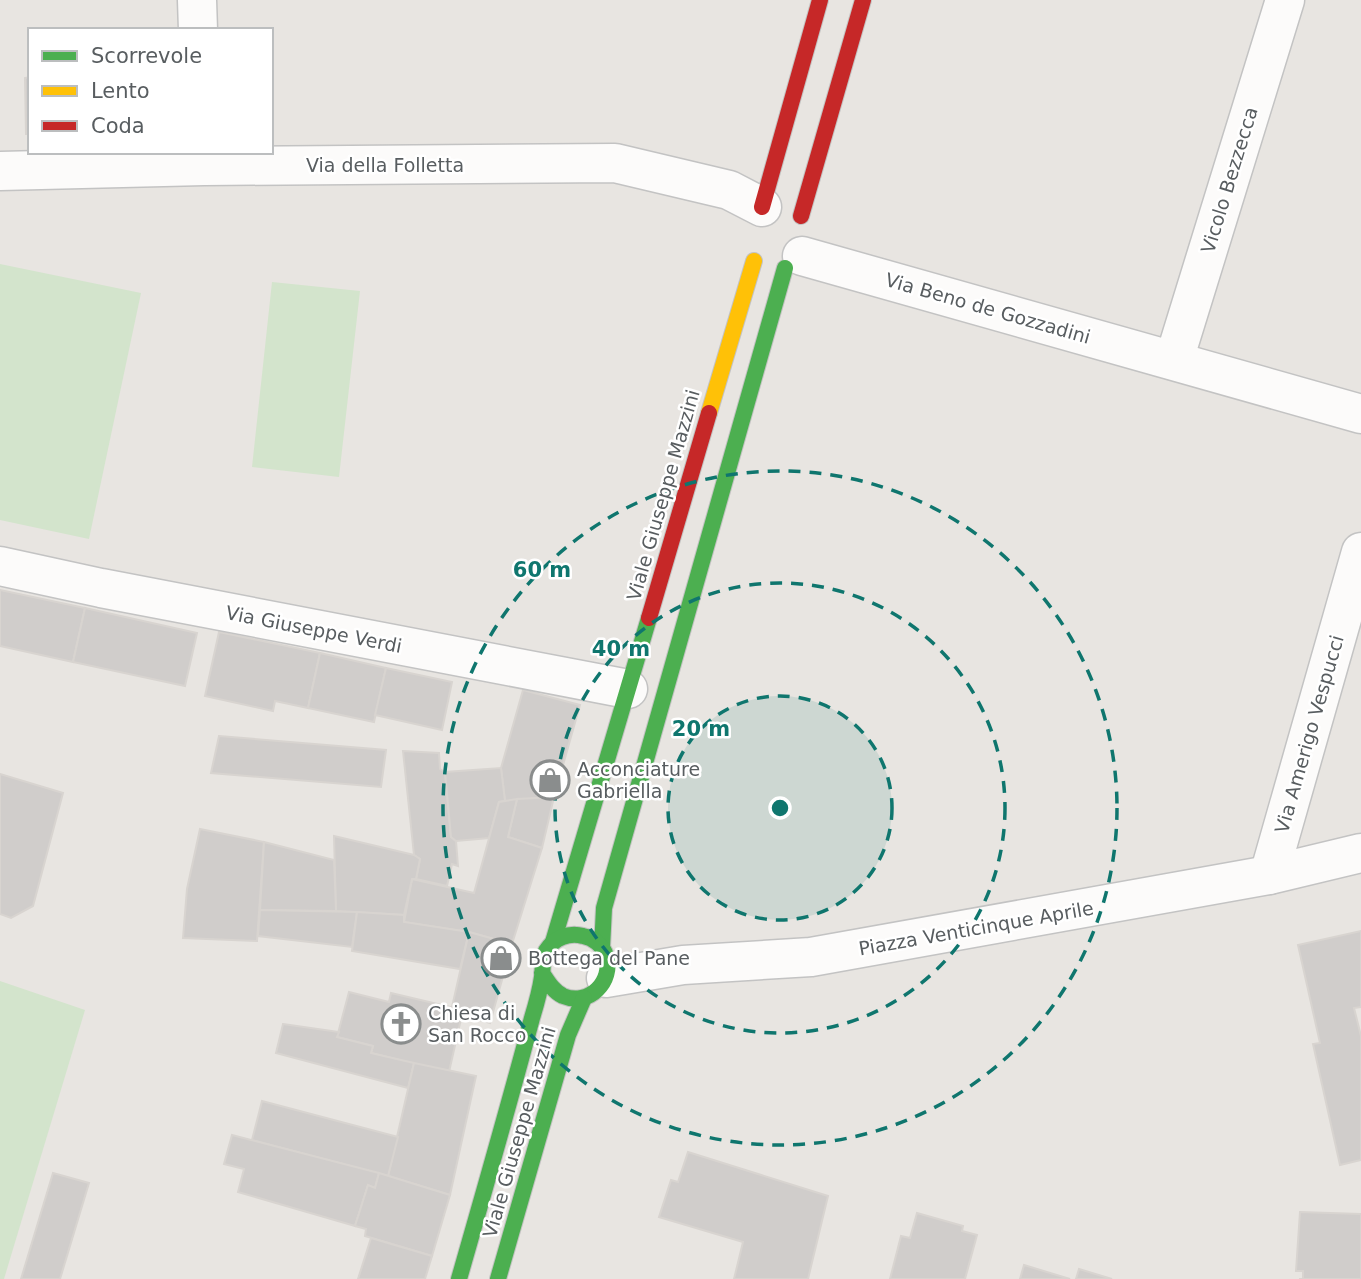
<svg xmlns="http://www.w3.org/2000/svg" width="1361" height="1279" font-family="'DejaVu Sans',sans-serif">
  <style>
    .green { fill: #d3e4cc }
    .building { fill: #d0cdcb; stroke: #d8d4d0; stroke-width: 2 }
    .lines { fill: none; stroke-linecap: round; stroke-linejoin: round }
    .street-casing { stroke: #c3c3c3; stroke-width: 41 }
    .fast-casing { stroke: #c3c3c2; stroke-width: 18 }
    .slow-casing { stroke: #c3c3c2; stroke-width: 18 }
    .jam-casing { stroke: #c3c3c2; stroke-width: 18 }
    .street { stroke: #fcfbfa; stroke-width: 38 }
    .fast { stroke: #4caf50; stroke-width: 16 }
    .slow { stroke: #ffc107; stroke-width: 16 }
    .jam { stroke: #c62828; stroke-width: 16 }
    .ring { fill: none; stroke: #0f766e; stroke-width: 3.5; stroke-dasharray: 12 9 }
    .labels { text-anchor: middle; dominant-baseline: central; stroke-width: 5; stroke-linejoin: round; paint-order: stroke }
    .street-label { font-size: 19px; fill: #585d60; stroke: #fff }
    .poi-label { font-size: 19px; fill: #585d60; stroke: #fff; text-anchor: start }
    .centre { fill: #0f766e; stroke: #fff; stroke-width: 3.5 }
    .ring-label { font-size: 21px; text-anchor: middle; font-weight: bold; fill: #0f766e; stroke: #fff; stroke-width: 5; stroke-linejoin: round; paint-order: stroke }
  </style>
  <rect width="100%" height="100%" fill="#e8e5e1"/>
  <!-- green -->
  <g class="green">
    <path d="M0,264L141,293L89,539L0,520Z"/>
    <path d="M272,282L360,291L339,477L252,467Z"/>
    <path d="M0,981L85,1010L4,1279H0Z"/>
  </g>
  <!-- building -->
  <g class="building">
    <path d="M30,77V134H26L25,78Z"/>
    <path d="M0,590L85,608L73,662L0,646Z"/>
    <path d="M85,608L197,633L185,686L73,662Z"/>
    <path d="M219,632L320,653L308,708L275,701L273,711L205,696Z"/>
    <path d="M320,653L386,668L374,722L308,708Z"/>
    <path d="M386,668L452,682L442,730L375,715Z"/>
    <path d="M523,690L580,705L554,797L505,801L501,768Z"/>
    <path d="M219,736L386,750L381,787L211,773Z"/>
    <path d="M403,751L439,753L440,769L445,772L451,837L456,841L458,866L452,864L447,886L416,879L420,859L414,855Z"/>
    <path d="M501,768L505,801L499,802L489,838L456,841L451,837L445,772Z"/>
    <path d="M0,774L63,793L33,906L11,918L0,914Z"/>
    <path d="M554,797L542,848L508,837L517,799Z"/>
    <path d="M517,799L508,837L542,848L512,944L469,932L404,922L412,879L474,893L499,802Z"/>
    <path d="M200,829L264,842L257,941L183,938L187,889Z"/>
    <path d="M334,836L414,855L420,859L416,879H412L404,915L336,911Z"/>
    <path d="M264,842L334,860L336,911L260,910Z"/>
    <path d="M260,910L357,912L352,947L258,936Z"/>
    <path d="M357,912L404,915V922L469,932L460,969L352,951Z"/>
    <path d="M1361,931V1007L1354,1008L1361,1036V1160L1340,1165L1313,1044L1320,1043L1298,945Z"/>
    <path d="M469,932L512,944L490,1023L463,1015V1010L452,1007Z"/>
    <path d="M349,992L389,1002L391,993L463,1010L449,1072L371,1053L373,1046L337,1037Z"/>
    <path d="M283,1024L339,1032L337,1037L373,1046L371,1053L414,1063L408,1088L276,1053Z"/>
    <path d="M414,1063L476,1076L450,1195L388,1176Z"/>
    <path d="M262,1101L398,1137L388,1176L252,1140Z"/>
    <path d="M232,1135L379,1173L375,1188L368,1185L355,1226L238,1192L244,1169L224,1164Z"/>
    <path d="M688,1152L828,1196L808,1279H734L743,1242L659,1217L671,1180L678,1182Z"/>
    <path d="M53,1173L89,1183L60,1279H21Z"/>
    <path d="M379,1173L450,1195L432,1256L365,1236L366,1229L355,1226L368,1185L375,1188Z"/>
    <path d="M1300,1212L1361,1214V1279H1299H1303V1271H1296Z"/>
    <path d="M917,1213L963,1226L962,1231L977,1235L965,1279H890L901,1236L910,1238Z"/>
    <path d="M371,1238L432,1256L425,1279H358Z"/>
    <path d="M1024,1265L1070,1279H1020Z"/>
    <path d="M1079,1269L1112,1279H1076Z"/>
  </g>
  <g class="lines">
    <!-- street casing -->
    <g class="street-casing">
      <g id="street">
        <path d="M197,0L198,30"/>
        <path d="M0,171L204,166L615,163L729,190L762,207"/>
        <path d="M802,256L1361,414"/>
        <path d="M1174,360L1285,0"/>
        <path d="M0,566L101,588L628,689"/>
        <path d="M1269,875L1361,552"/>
        <path d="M606,978L683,965L811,957L1269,875L1361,853"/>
      </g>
    </g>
    <!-- fast casing -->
    <g class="fast-casing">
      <g id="fast">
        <path d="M553,942L649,618"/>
        <path d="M602,948L604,908L785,268"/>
        <path d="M459,1279C484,1192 509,1105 532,1018C536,1005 540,991 542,977C543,968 542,959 546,951C554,938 569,932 583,936C593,938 603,945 606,956C614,981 589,1007 563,996C553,991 548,982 542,973"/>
        <path d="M498,1279L568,1035L584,998"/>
      </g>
    </g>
    <!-- slow casing -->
    <g class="slow-casing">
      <path id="slow" d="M709,413L754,261"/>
    </g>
    <!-- jam casing -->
    <g class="jam-casing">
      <g id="jam">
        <path d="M762,207L820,0"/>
        <path d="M801,216L863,0"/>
        <path d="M649,618L709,413"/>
      </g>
    </g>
    <!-- street -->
    <use href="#street" class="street"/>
    <!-- fast -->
    <use href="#fast" class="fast"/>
    <!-- slow -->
    <use href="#slow" class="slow"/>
    <!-- jam -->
    <use href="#jam" class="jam"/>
  </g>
  <!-- distance rings -->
  <circle cx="780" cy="808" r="112" fill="#0f766e" fill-opacity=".12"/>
  <g class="ring">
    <circle cx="780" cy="808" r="112"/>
    <circle cx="780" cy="808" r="225"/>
    <circle cx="780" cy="808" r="337"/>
  </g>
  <!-- icons -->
  <defs>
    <g id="shop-ring" transform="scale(2.0125)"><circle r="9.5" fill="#fff" stroke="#8a8d8d" stroke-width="1.5"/><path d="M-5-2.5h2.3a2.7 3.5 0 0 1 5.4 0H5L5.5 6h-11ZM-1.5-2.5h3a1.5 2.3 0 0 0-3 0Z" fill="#8a8d8d"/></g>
    <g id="church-ring" transform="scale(2.0125)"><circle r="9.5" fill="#fff" stroke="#8a8d8d" stroke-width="1.5"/><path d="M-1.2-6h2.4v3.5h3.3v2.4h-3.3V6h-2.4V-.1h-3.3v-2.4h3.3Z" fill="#8a8d8d"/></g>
  </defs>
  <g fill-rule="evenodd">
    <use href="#shop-ring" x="550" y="780"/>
    <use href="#shop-ring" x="501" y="958"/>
    <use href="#church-ring" x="401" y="1024"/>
  </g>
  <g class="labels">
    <!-- street labels -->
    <g class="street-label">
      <text x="385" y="165">Via della Folletta</text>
      <text transform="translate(1229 180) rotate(-73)">Vicolo Bezzecca</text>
      <text transform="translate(988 308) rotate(16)">Via Beno de Gozzadini</text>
      <text transform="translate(663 495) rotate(-74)">Viale Giuseppe Mazzini</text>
      <text transform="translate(314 629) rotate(11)">Via Giuseppe Verdi</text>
      <text transform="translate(1309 734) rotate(-74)">Via Amerigo Vespucci</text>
      <text transform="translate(976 928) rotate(-10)">Piazza Venticinque Aprile</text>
      <text transform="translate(519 1132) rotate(-74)">Viale Giuseppe Mazzini</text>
    </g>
    <!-- poi labels -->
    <g class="poi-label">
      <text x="577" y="769">Acconciature<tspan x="577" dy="22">Gabriella</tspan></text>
      <text x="528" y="958">Bottega del Pane</text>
      <text x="428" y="1013">Chiesa di<tspan x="428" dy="22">San Rocco</tspan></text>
    </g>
  </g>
  <circle cx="780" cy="808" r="10" class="centre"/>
  <g class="ring-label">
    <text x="542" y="577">60 m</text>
    <text x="621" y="656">40 m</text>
    <text x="701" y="736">20 m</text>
  </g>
  <!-- legend -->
  <rect x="28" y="28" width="245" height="126" fill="#ffffff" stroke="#bcbebf" stroke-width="2"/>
  <rect x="42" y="51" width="35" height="10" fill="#4caf50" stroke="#bcbebf" stroke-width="2"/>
  <text x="91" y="63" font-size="21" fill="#585d60">Scorrevole</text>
  <rect x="42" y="86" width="35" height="10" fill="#ffc107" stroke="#bcbebf" stroke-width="2"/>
  <text x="91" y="98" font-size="21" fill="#585d60">Lento</text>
  <rect x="42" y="121" width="35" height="10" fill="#c62828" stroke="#bcbebf" stroke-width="2"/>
  <text x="91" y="133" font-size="21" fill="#585d60">Coda</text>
</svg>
